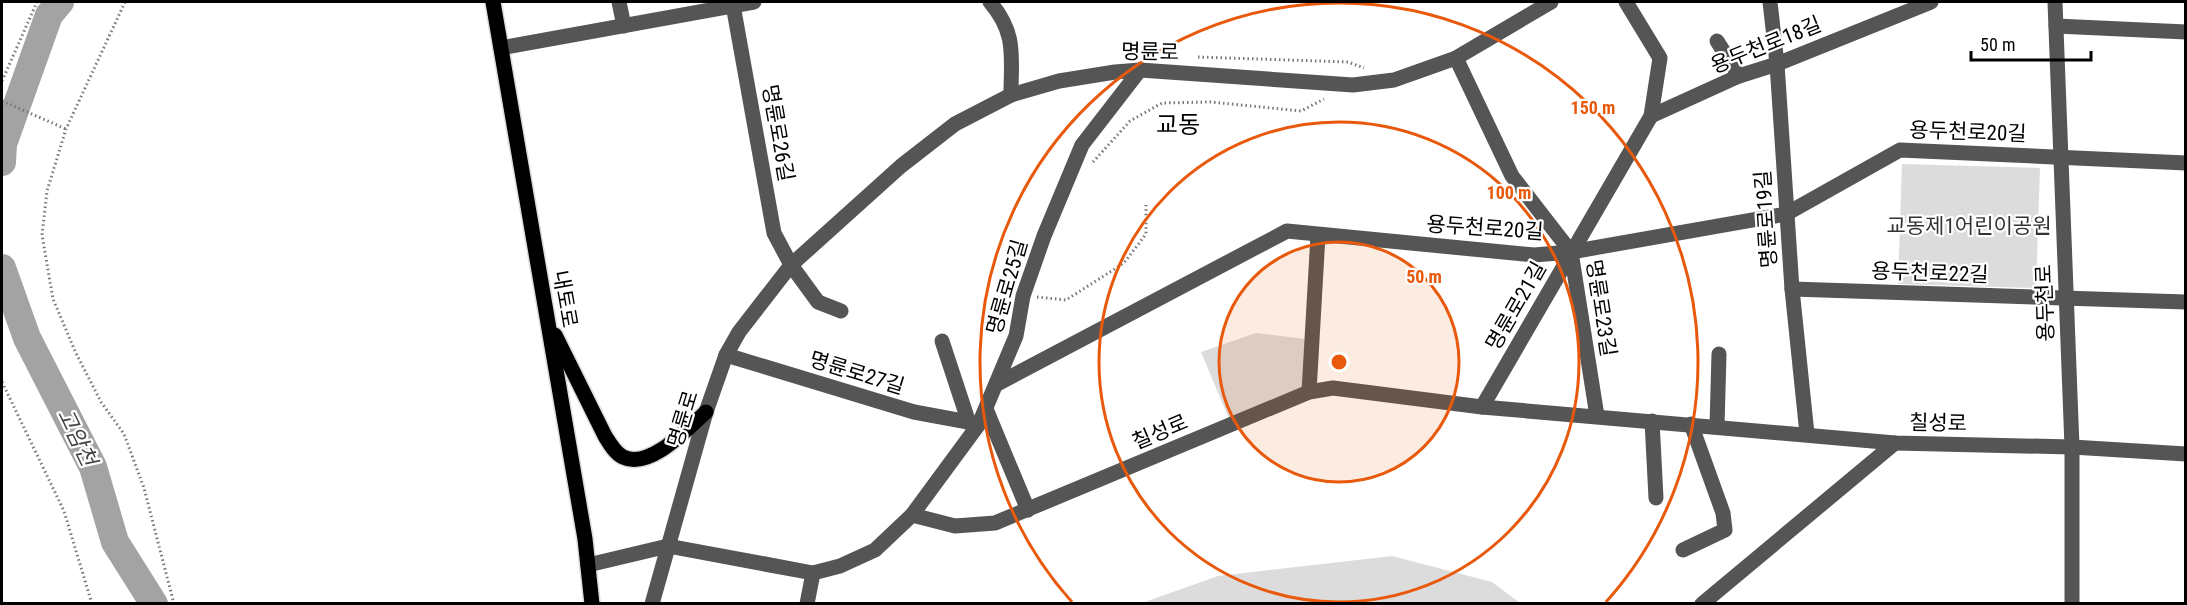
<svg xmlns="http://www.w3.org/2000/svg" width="2187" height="605" font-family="'Roboto Condensed','Noto Sans KR',sans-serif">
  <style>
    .green { fill: #dcdcdc }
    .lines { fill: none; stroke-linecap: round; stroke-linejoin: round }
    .river { stroke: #a3a3a3; stroke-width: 28 }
    .major-casing { stroke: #dbdbdb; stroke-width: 18 }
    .path { stroke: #777; stroke-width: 3; stroke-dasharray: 1.5 3; stroke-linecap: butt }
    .minor { stroke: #555; stroke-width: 15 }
    .major { stroke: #000; stroke-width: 15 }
    .ring { fill: none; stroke: #e8590c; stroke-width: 3 }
    .labels { text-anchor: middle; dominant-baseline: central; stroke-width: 4.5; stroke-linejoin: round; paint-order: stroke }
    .street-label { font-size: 21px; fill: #000; stroke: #fff }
    .park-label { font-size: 21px; fill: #333; stroke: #fff }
    .water-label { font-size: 22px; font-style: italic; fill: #444; stroke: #fff }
    .quarter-label { font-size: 24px; fill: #000; stroke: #fff }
    .centre { fill: #e8590c; stroke: #fff; stroke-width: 3 }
    .ring-label { font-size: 18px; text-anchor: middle; font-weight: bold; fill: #e8590c; stroke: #fff; stroke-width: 4.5; stroke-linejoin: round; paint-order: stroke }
  </style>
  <rect width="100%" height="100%" fill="#fff"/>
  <!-- green -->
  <g class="green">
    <path d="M1902,164L2040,168L2036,288L1898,284Z"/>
    <path d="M1256,333L1306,339L1305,386L1229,419L1201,352Z"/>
    <path d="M1392,556L1492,582L1520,603H1142L1218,576Z"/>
  </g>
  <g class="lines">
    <!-- river -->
    <g class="river">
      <path d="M2,162L3,144L49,15L60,2"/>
      <path d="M2,268L27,338L93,467L115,542L154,604"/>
    </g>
    <!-- major casing -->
    <g class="major-casing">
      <g id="major">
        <path d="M493,2L585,539L592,604"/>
        <path d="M555,335L605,436C610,444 615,453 623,457C650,470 688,428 706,412"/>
      </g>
    </g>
    <!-- path -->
    <g class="path">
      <path d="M125,2L66,129L47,191L42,235L53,299L75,351L101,402L124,434L144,488L174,604"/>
      <path d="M1198,57L1348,62L1364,68"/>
      <path d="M2,81L37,2"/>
      <path d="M2,101L66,129"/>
      <path d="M1093,162L1130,121L1162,103L1211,102L1301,111L1324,99"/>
      <path d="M1037,297L1066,300L1124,263L1146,234V205"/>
      <path d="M2,382L64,511L92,604"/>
    </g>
    <!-- minor -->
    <g class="minor">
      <path d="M619,2L624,26"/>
      <path d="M990,2C1017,34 1011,56 1011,95"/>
      <path d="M1770,2L1777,64L1792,289L1807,434"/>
      <path d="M2055,2L2072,447V604"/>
      <path d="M733,5L774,233L791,265L818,302L841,311"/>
      <path d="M2056,26L2186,32"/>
      <path d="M1717,41L1739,76"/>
      <path d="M501,48L754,2"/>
      <path d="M1456,58L1512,176L1571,252L1597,416"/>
      <path d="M1651,116L1739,76L1777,64L1931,2"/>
      <path d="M1792,289L2186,302"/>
      <path d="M942,341L969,423"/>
      <path d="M726,355L914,412L979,424"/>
      <path d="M997,384L1287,231L1534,255L1571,252L1786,214L1900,150L2186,163"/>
      <path d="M1309,392L1318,235"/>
      <path d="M1482,407L1651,116L1660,58L1626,2"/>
      <path d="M986,409L1028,510"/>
      <path d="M1652,421L1656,498"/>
      <path d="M1717,426L1719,354"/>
      <path d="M912,515L979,424L1016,336L1023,296L1044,236L1082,145L1140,70"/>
      <path d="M1683,550L1725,530L1723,513L1691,424"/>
      <path d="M588,565L668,546L813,573L840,566L875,550L912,515L955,526L995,523L1309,392L1333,388L1482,407L1895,443L2072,447L2186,454"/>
      <path d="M652,604L706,412L726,355L739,332L791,265L901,166L955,124L1011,95L1059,81L1115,72L1140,70L1353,85L1394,80L1456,58L1551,2"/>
      <path d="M807,604L813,573"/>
      <path d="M1702,604L1895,443"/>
    </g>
    <!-- major -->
    <use href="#major" class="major"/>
  </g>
  <!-- distance rings -->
  <circle cx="1339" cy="362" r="120" fill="#e8590c" fill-opacity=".12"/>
  <g class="ring">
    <circle cx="1339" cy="362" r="120"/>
    <circle cx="1339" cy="362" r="240"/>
    <path d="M1072 602A359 359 0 1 1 1606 602"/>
  </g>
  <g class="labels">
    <!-- street labels -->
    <g class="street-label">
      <text transform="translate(1766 45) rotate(-22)">용두천로18길</text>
      <text transform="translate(1150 52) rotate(1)">명륜로</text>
      <text transform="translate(1968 132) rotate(2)">용두천로20길</text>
      <text transform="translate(778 133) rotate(80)">명륜로26길</text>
      <text transform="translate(1766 219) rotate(-94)">명륜로19길</text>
      <text transform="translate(1485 228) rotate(4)">용두천로20길</text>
      <text transform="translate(1930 273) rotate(2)">용두천로22길</text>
      <text transform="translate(1007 287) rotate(-74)">명륜로25길</text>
      <text transform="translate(565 299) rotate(80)">내토로</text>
      <text transform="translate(2045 303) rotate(-92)">용두천로</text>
      <text transform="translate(1516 306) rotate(-60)">명륜로21길</text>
      <text transform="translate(1601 308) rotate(81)">명륜로23길</text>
      <text transform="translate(857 373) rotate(17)">명륜로27길</text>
      <text transform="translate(683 419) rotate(-73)">명륜로</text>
      <text transform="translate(1938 423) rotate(1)">칠성로</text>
      <text transform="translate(1160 432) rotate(-23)">칠성로</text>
    </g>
    <!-- park labels -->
    <g class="park-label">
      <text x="1969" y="226">교동제1어린이공원</text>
    </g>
    <!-- water labels -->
    <g class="water-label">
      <text transform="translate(77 437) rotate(64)">고암천</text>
    </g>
    <!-- quarter labels -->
    <g class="quarter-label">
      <text x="1178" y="125">교동</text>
    </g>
  </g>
  <circle cx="1339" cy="362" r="9" class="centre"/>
  <g class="ring-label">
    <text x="1593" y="114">150 m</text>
    <text x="1509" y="199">100 m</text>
    <text x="1424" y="283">50 m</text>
  </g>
  <!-- border -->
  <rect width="2187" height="605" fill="none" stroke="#000000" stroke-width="6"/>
  <!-- scale -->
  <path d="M1971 51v9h120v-9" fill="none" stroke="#000000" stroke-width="3"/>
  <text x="1980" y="51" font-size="18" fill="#000000" stroke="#ffffff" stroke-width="4.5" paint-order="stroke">50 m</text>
</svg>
